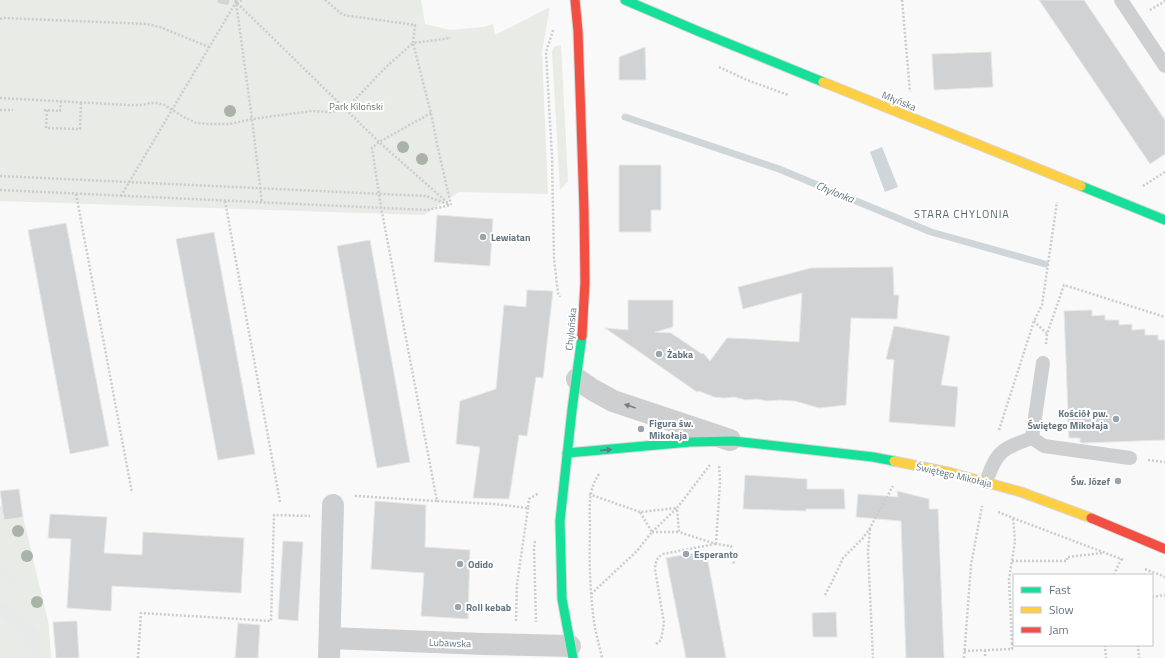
<svg xmlns="http://www.w3.org/2000/svg" width="1165" height="658" font-family="'Titillium Web',sans-serif">
  <style>
    .built { fill: #e8e9e9 }
    .green { fill: #e8ebe6 }
    .water { fill: #ced6d9 }
    .lines { fill: none; stroke-linecap: round; stroke-linejoin: round }
    .stream { stroke: #ced6d9; stroke-width: 7 }
    .building { fill: #d0d2d3; stroke: #e8e8e8 }
    .fast-casing { stroke: #d5d6d7; stroke-width: 11 }
    .slow-casing { stroke: #d5d6d7; stroke-width: 11 }
    .jam-casing { stroke: #d5d6d7; stroke-width: 11 }
    .path { stroke: #cbcccd; stroke-width: 2.5; stroke-dasharray: 2 2; stroke-linecap: butt }
    .lane { stroke: #cecfd0; stroke-width: 14 }
    .street { stroke: #cecfd0; stroke-width: 22 }
    .fast { stroke: #16e098; stroke-width: 9 }
    .slow { stroke: #ffcf43; stroke-width: 9 }
    .jam { stroke: #f24e42; stroke-width: 9 }
    .tree { fill: #a9b3a7 }
    .oneway { fill: #707f8b }
    .oneway2 { fill: #657683 }
    .poi-dot { fill: #99a4ac; stroke: #fff; stroke-width: 1.5 }
    .labels { text-anchor: middle; dominant-baseline: central; stroke-width: 4; stroke-linejoin: round; paint-order: stroke }
    .street-label { font-size: 10px; fill: #657683; stroke: #fff }
    .park-label { font-size: 10px; fill: #687a64; stroke: #fff }
    .poi-label { font-size: 10px; font-weight: bold; fill: #657683; stroke: #fff; text-anchor: start }
    .water-label { font-size: 11px; font-style: italic; fill: #60757c; stroke: #fff }
    .neighbourhood-label { font-size: 11px; letter-spacing: 1px; fill: #57646e; stroke: #fff }
  </style>
  <rect width="100%" height="100%" fill="#f9f9f9"/>
  <!-- built -->
  <path class="built" d="M0,524L48,621L51,658H0Z"/>
  <!-- green -->
  <g class="green">
    <path d="M0,0H421L425,24L450,30L484,27L493,24L495,35L550,7L542,52L548,194L459,192L424,215L0,201Z"/>
    <path d="M561,45L568,181L560,190L552,51L554,47Z"/>
    <path d="M0,506H2L4,520L23,517L48,621L51,658H44L41,635L33,626L0,600V573L21,589L24,584L0,565Z"/>
    <path d="M0,615L24,635L19,643L26,649L30,645L33,658H0Z"/>
  </g>
  <!-- water -->
  <path class="water" d="M882,147L898,187L885,192L870,152Z"/>
  <g class="lines">
    <!-- stream -->
    <g class="stream">
      <path d="M221,0L226,1"/>
      <path d="M625,117L779,169L931,232L1045,264"/>
    </g>
  </g>
  <!-- building -->
  <g class="building">
    <path d="M1039,0H1084L1165,120V154L1150,164Z"/>
    <path d="M645,47L646,80H619V57Z"/>
    <path d="M991,52L993,87L934,90L932,54Z"/>
    <path d="M619,165H661V210H651V232H619Z"/>
    <path d="M437,215L493,219L490,266L434,262Z"/>
    <path d="M66,223L109,446L70,454L28,230Z"/>
    <path d="M214,232L255,454L218,460L176,239Z"/>
    <path d="M370,240L410,462L377,468L337,246Z"/>
    <path d="M893,267L894,295H899L897,319L851,318L846,405L819,408L795,401L780,400L767,401L757,399L746,400L734,397L724,398L714,397L699,391L697,392L605,328L628,330V300H673V327L655,332L671,333L702,354L703,353L710,361L727,338L752,339L799,342L802,293L743,309L738,287L811,268Z"/>
    <path d="M527,290L553,291L543,378L536,377L527,436L519,435L509,499L473,498L480,447L456,444L460,401L496,389L504,305L526,307Z"/>
    <path d="M1092,310V316L1105,315V320H1119V325L1132,324V330L1145,329V335H1158V340H1165V440L1083,443L1080,442V438H1069L1067,412H1068L1064,311Z"/>
    <path d="M894,326L950,336L941,385L958,387L955,427L889,422L894,360L886,359Z"/>
    <path d="M745,475L807,479V489H844L845,509H806V511L743,509Z"/>
    <path d="M19,489L23,517L4,520L0,491Z"/>
    <path d="M897,491L929,499V509H938L944,658H906L901,521L856,517L858,494L898,497Z"/>
    <path d="M375,501L426,505L425,547L470,550L468,619L421,616L424,573L371,569Z"/>
    <path d="M50,514L107,517L104,553L142,555L143,532L244,538L241,593L112,586L111,611L67,608L71,539L48,538Z"/>
    <path d="M283,541L303,542L298,621L278,619Z"/>
    <path d="M706,551L726,658H686L666,558Z"/>
    <path d="M836,612L837,637H813L812,613Z"/>
    <path d="M77,621L79,658H56L53,622Z"/>
    <path d="M238,623L260,625L258,658H235Z"/>
  </g>
  <g class="lines">
    <!-- fast casing -->
    <g class="fast-casing">
      <g id="fast">
        <path d="M625,0L700,32L823,82"/>
        <path d="M1081,186L1165,220"/>
        <path d="M567,453L690,442L733,441L873,457L894,461"/>
        <path d="M573,658L562,599L560,521L572,410L582,336"/>
      </g>
    </g>
    <!-- slow casing -->
    <g class="slow-casing">
      <g id="slow">
        <path d="M823,82L1081,186"/>
        <path d="M894,461L952,473L1021,492L1091,518"/>
      </g>
    </g>
    <!-- jam casing -->
    <g class="jam-casing">
      <g id="jam">
        <path d="M575,0L578,31L584,209L585,282L582,336"/>
        <path d="M1091,518L1165,549"/>
      </g>
    </g>
    <!-- path -->
    <g class="path">
      <path d="M235,0L236,2L379,142L449,204"/>
      <path d="M325,0L343,15L415,25L413,43L451,38"/>
      <path d="M902,0L910,92"/>
      <path d="M236,2L243,0"/>
      <path d="M1150,10L1165,1"/>
      <path d="M0,19L3,18L147,24L160,27L209,47"/>
      <path d="M553,30L546,52L552,157L554,259L558,293L560,297"/>
      <path d="M719,67L747,80L788,95"/>
      <path d="M0,98L129,105H143L150,103H156L165,105L182,116L196,123L210,124H230L252,119L312,111L330,112L346,109L386,67L413,43L431,113L437,144L451,205"/>
      <path d="M0,110H13"/>
      <path d="M44,110L60,111L61,101"/>
      <path d="M47,110L46,128L80,129L81,103"/>
      <path d="M431,113L379,142L372,148L381,207L437,501L494,504L528,508L529,499L539,493"/>
      <path d="M0,176L426,196L450,205"/>
      <path d="M1143,186L1165,172"/>
      <path d="M0,190L427,210L451,205"/>
      <path d="M76,194L132,493"/>
      <path d="M121,196L236,2L252,119L262,203"/>
      <path d="M225,201L280,502"/>
      <path d="M1034,321L1047,334"/>
      <path d="M1046,344L1047,334L1064,285L1165,317"/>
      <path d="M999,430L1034,321L1042,305L1057,202"/>
      <path d="M1148,460L1165,462"/>
      <path d="M710,465L677,508L679,532L716,544L731,546L734,564"/>
      <path d="M599,474C587,492 590,509 590,530C589,563 590,596 595,628C597,638 600,648 602,658"/>
      <path d="M589,494L640,512"/>
      <path d="M355,496L437,501"/>
      <path d="M998,512L1013,518L1124,560"/>
      <path d="M870,529L868,551L873,658"/>
      <path d="M652,532L677,508"/>
      <path d="M652,532H679"/>
      <path d="M535,541L534,548L536,622"/>
      <path d="M716,544L720,482L719,464"/>
      <path d="M1012,561H1067V557L1103,553"/>
      <path d="M1145,569L1165,577"/>
      <path d="M1114,575L1121,559"/>
      <path d="M591,594L637,551L652,532L640,512L677,508"/>
      <path d="M825,595L832,582L843,558L863,538L870,528L893,486"/>
      <path d="M1152,597L1165,595"/>
      <path d="M516,621L517,584L528,508"/>
      <path d="M656,644L661,640L664,623L655,569C656,561 656,558 663,554L715,544"/>
      <path d="M1012,644L1009,579L1015,542L1013,517"/>
      <path d="M1105,645L1106,658"/>
      <path d="M1138,645L1139,658"/>
      <path d="M985,650V658"/>
      <path d="M964,651L1012,649V644H1014"/>
      <path d="M138,658L141,613L271,621L274,515L310,516"/>
      <path d="M964,658L971,565L982,506"/>
    </g>
    <!-- lane -->
    <g class="lane">
      <path d="M1121,0L1165,66"/>
      <path d="M1032,438L1044,446L1130,458"/>
      <path d="M1032,438L1043,363"/>
      <path d="M986,482C997,451 1001,449 1032,438"/>
    </g>
    <!-- street -->
    <g class="street">
      <path d="M577,379L593,390L613,401L730,440"/>
      <path d="M330,638L483,644L570,646"/>
      <path d="M329,658L333,505"/>
    </g>
    <!-- fast -->
    <use href="#fast" class="fast"/>
    <!-- slow -->
    <use href="#slow" class="slow"/>
    <!-- jam -->
    <use href="#jam" class="jam"/>
  </g>
  <!-- trees -->
  <g class="tree">
    <circle cx="230" cy="111" r="6"/>
    <circle cx="403" cy="147" r="6"/>
    <circle cx="422" cy="159" r="6"/>
    <circle cx="18" cy="531" r="6"/>
    <circle cx="27" cy="556" r="6"/>
    <circle cx="37" cy="602" r="6"/>
  </g>
  <!-- one-way arrows -->
  <defs><path id="oneway-solid" d="M-6-.8H1V-3.2L6.5 0L1 3.2V.8H-6Z"/></defs>
  <use class="oneway" href="#oneway-solid" transform="translate(630 406) rotate(-161)"/>
  <use class="oneway2" href="#oneway-solid" transform="translate(606 450) rotate(-5)"/>
  <!-- markers -->
  <g class="poi-dot">
    <circle cx="483" cy="237" r="4"/>
    <circle cx="659" cy="354" r="4"/>
    <circle cx="1116" cy="419" r="4"/>
    <circle cx="641" cy="429" r="4"/>
    <circle cx="1118" cy="481" r="4"/>
    <circle cx="686" cy="554" r="4"/>
    <circle cx="460" cy="564" r="4"/>
    <circle cx="458" cy="607" r="4"/>
  </g>
  <g class="labels">
    <!-- street labels -->
    <g class="street-label">
      <text transform="translate(899 101) rotate(22)">Młyńska</text>
      <text transform="translate(571 329) rotate(-85)">Chylońska</text>
      <text transform="translate(954 475) rotate(13)">Świętego Mikołaja</text>
      <text transform="translate(450 643) rotate(2)">Lubawska</text>
    </g>
    <!-- park labels -->
    <g class="park-label">
      <text x="356" y="106">Park Kiloński</text>
    </g>
    <!-- poi labels -->
    <g class="poi-label">
      <text x="491" y="237">Lewiatan</text>
      <text x="667" y="354">Żabka</text>
      <text x="1108" y="413" text-anchor="end">Kościół pw.<tspan x="1108" dy="12">Świętego Mikołaja</tspan></text>
      <text x="649" y="423">Figura św.<tspan x="649" dy="12">Mikołaja</tspan></text>
      <text x="1110" y="481" text-anchor="end">Św. Józef</text>
      <text x="694" y="554">Esperanto</text>
      <text x="468" y="564">Odido</text>
      <text x="466" y="607">Roll kebab</text>
    </g>
    <!-- water labels -->
    <g class="water-label">
      <text transform="translate(835 192) rotate(22)">Chylonka</text>
    </g>
    <!-- neighbourhood labels -->
    <g class="neighbourhood-label">
      <text x="962" y="214">STARA CHYLONIA</text>
    </g>
  </g>
  <!-- legend -->
  <rect x="1013" y="574" width="140" height="72" fill="#ffffff" stroke="#c1c8cd"/>
  <rect x="1021" y="587" width="20" height="6" fill="#16e098" stroke="#c1c8cd"/>
  <text x="1049" y="594" font-size="12" fill="#657683">Fast</text>
  <rect x="1021" y="607" width="20" height="6" fill="#ffcf43" stroke="#c1c8cd"/>
  <text x="1049" y="614" font-size="12" fill="#657683">Slow</text>
  <rect x="1021" y="627" width="20" height="6" fill="#f24e42" stroke="#c1c8cd"/>
  <text x="1049" y="634" font-size="12" fill="#657683">Jam</text>
</svg>
